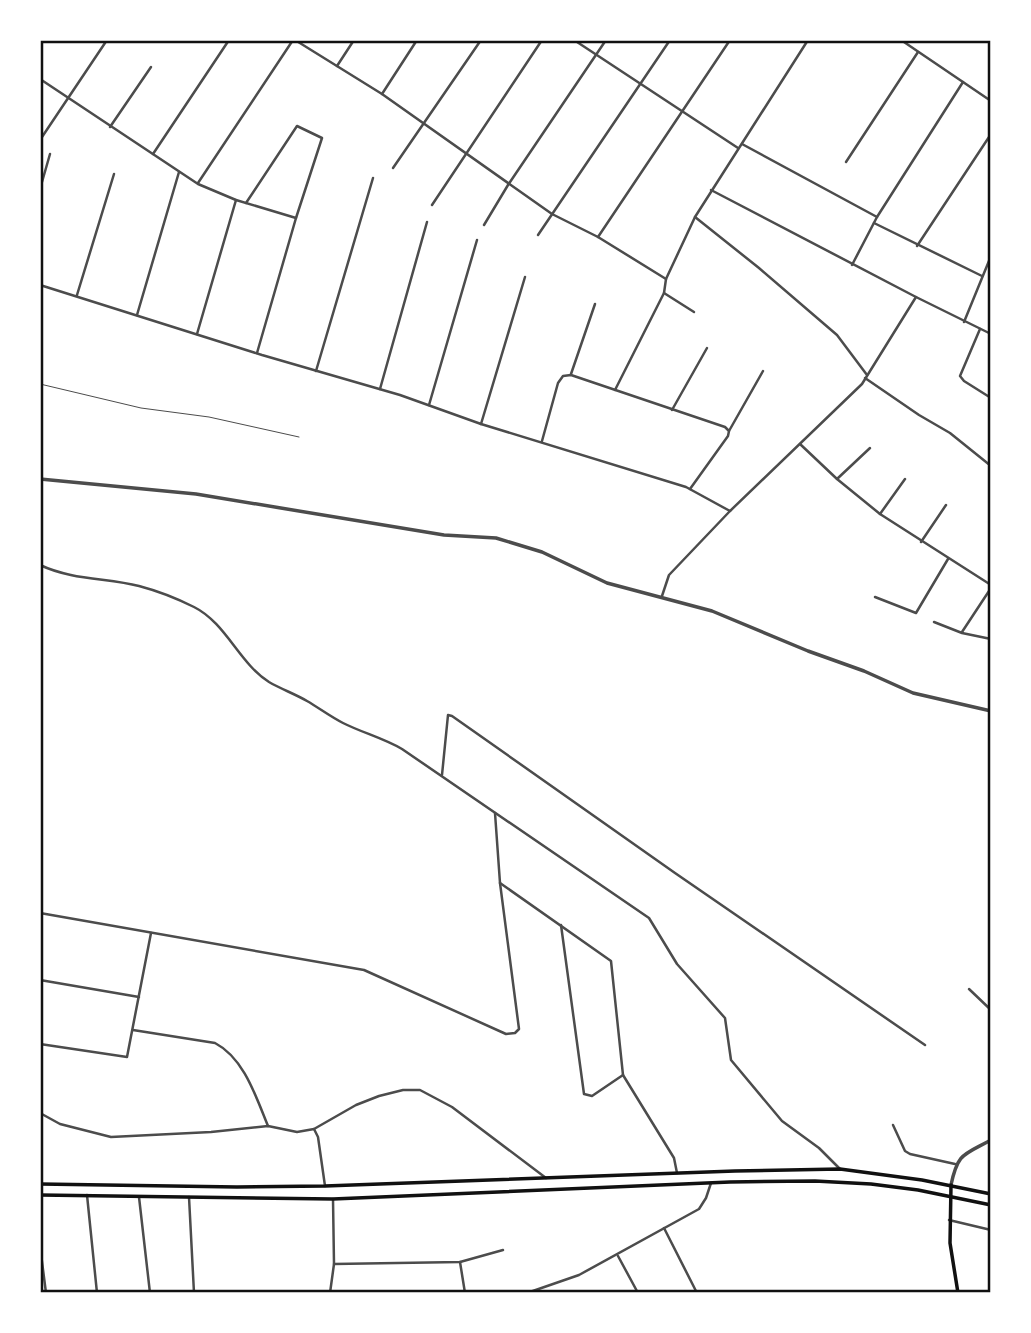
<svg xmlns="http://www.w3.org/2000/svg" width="1031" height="1333" font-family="'IBM Plex Sans',sans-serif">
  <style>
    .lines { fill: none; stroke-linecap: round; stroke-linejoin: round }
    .service { stroke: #4c4c4c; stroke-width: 1 }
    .minor { stroke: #4c4c4c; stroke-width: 2.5 }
    .tertiary { stroke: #4c4c4c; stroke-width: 3.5 }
    .secondary { stroke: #111; stroke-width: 3.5 }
    .neatline { fill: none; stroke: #111; stroke-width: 2.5 }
  </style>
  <rect width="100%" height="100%" fill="#fff"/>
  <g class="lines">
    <!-- service -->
    <path class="service" d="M40,384L141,408L209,417L299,437"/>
    <!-- minor -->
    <g class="minor">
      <path d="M295,40L382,94L552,214L598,237L666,279"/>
      <path d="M574,40L738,148"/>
      <path d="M901,40L991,101"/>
      <path d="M40,44L43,40"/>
      <path d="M337,66L354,40"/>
      <path d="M40,79L198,184L236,200L296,218"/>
      <path d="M382,94L417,40"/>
      <path d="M110,127L151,67"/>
      <path d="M42,137L107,40"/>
      <path d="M742,144L877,217"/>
      <path d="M153,154L229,40"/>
      <path d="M846,162L918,52"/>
      <path d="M393,168L481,40"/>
      <path d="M198,183L293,40"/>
      <path d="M40,189L50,154"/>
      <path d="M711,190L916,297L991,334"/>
      <path d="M246,203L297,126L322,138L296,218L257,353"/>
      <path d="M432,205L542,40"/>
      <path d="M695,217L759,268L837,335L867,375"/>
      <path d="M874,223L982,276"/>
      <path d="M484,225L508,185L606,40"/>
      <path d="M538,235L670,40"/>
      <path d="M598,237L730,40"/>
      <path d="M917,246L991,134"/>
      <path d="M852,265L877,217L963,82"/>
      <path d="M40,285L262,355L400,395L481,424L686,487L730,511"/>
      <path d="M664,293L694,312"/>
      <path d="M77,295L114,174"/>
      <path d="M137,315L179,172"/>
      <path d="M964,322L991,256"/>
      <path d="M980,329L960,376L964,381L991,398"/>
      <path d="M197,334L236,200"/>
      <path d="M316,371L373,178"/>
      <path d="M571,374L595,304"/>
      <path d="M865,378L919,415L950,433L991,466"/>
      <path d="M380,389L427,222"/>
      <path d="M615,390L664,293L666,279L695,217L808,40"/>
      <path d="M429,405L477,240"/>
      <path d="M672,410L707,348"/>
      <path d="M481,424L525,277"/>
      <path d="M729,431L763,371"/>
      <path d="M542,441L558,383L563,376L571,375L725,427L729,431L728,436L690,489"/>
      <path d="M800,444L837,479L880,514L991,585"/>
      <path d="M837,479L870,448"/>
      <path d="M880,514L905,479"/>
      <path d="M921,542L946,505"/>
      <path d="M40,565C72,580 106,578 139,586C158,591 176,598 194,607C226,623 239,663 269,682C281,689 295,694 307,701C319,708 331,717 343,723C363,733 383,738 402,749L649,918L677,964L725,1018L731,1060L782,1121L819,1148L840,1169"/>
      <path d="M662,596L669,575L730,511L862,384L916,297"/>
      <path d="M875,597L916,613L948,559"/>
      <path d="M934,622L962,633L991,639"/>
      <path d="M962,632L991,588"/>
      <path d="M442,775L448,715L452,716L675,873L925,1045"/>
      <path d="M500,883L611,961L623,1075L674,1158L677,1173"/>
      <path d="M40,913L364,970L506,1034L515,1033L519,1029L500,883L495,813"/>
      <path d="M561,925L584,1094L592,1096L623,1075"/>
      <path d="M40,980L139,997"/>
      <path d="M969,989L991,1010"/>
      <path d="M133,1030L215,1043C244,1058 256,1097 268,1126"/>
      <path d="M40,1044L127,1057L151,933"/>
      <path d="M40,1113L60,1124L111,1137L211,1132L268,1126L297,1132L314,1129L356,1105L379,1096L403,1090H420L452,1107L546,1178"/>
      <path d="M893,1125L905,1151L910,1154L955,1164"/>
      <path d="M314,1129L318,1137L325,1186"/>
      <path d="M87,1195L97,1293"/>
      <path d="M139,1197L150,1293"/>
      <path d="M189,1197L194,1293"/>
      <path d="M949,1220L991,1230"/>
      <path d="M664,1228L697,1293"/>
      <path d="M40,1246L46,1293"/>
      <path d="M618,1256L638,1293"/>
      <path d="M460,1262L465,1293"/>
      <path d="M334,1264L460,1262L503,1250"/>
      <path d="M330,1293L334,1264L333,1199"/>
      <path d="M527,1293L579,1275L699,1209L706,1198L711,1183"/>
    </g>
    <!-- tertiary -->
    <g class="tertiary">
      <path d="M40,479L196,494L444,535L496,538L542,552L607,583L712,611L808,651L864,671L913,693L991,711"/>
      <path d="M951,1185C958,1152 964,1155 991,1140"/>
    </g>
    <!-- secondary -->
    <g class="secondary">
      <path d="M40,1184L237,1187L325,1186L735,1171L840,1169L922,1180L991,1194"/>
      <path d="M951,1185L950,1243L958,1293"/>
      <path d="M40,1195L333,1199L730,1182L815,1181L871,1184L918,1190L991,1205"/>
    </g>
  </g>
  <!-- border -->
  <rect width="1031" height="1333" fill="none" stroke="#ffffff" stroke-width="84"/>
  <rect x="42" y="42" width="947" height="1249" class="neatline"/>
</svg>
